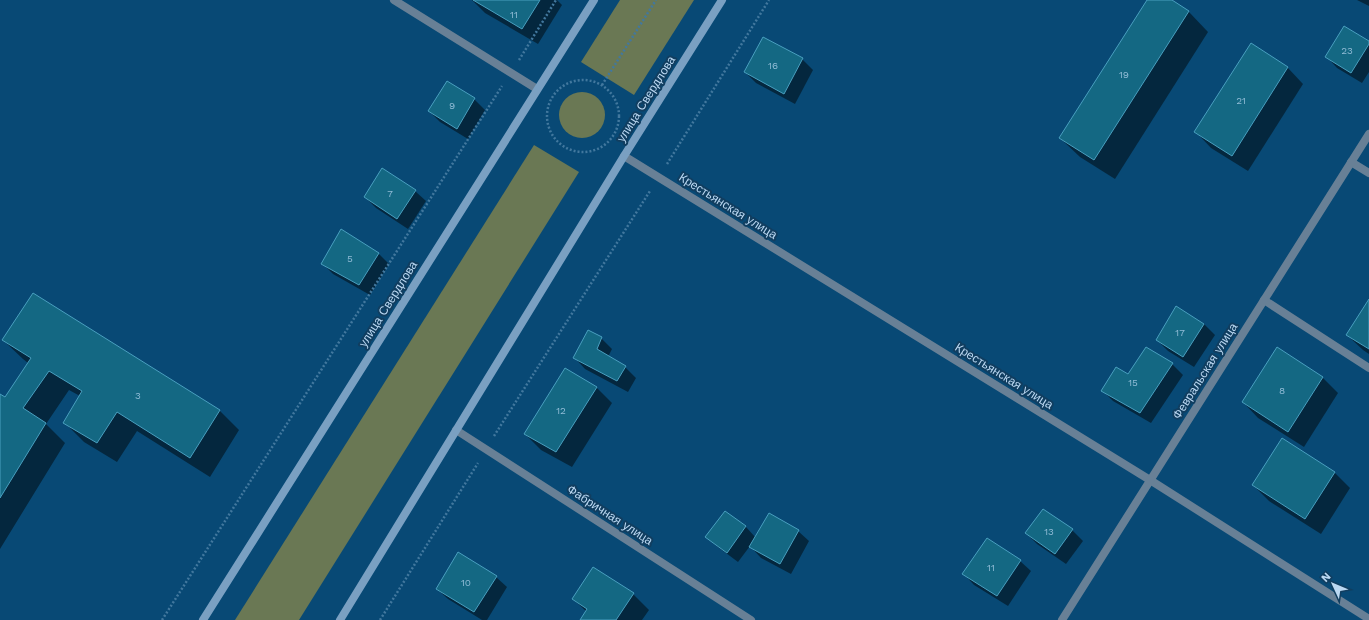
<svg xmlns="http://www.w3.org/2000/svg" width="1369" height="620" font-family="'Work Sans',sans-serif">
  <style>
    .green { fill: #6a7854 }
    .shadow { fill: #0007 }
    .building { fill: #146883; stroke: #499fbf }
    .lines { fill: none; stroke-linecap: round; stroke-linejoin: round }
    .path { stroke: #42789e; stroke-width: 2.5; stroke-dasharray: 2 2; stroke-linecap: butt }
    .service { stroke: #688096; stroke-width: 8 }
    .minor { stroke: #688096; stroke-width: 8 }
    .secondary { stroke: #7aa0c2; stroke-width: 8 }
    .labels { text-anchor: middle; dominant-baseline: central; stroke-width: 4; stroke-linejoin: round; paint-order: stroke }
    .number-label { font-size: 10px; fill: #91bcd6 }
    .street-label { font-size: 12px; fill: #bbd8f2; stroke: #113e60 }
  </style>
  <rect width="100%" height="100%" fill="#084975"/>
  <!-- green -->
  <g class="green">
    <path d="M620,0H694L634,95L581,62Z"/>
    <circle cx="582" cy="115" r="23"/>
    <path d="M534,145L579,172L299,620H235Z"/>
  </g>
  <!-- shadow -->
  <g class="shadow">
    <path d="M472,0H557L562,5L538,44L485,13Z"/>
    <path d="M1148,0H1170L1189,12L1208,32L1115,179L1080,157L1060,138Z"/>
    <path d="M1357,0H1369V6Z"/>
    <path d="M1369,43V72L1362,83L1337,68L1327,57Z"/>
    <path d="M1251,45L1288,68L1303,84L1248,171L1211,148L1196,132Z"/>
    <path d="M802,59L813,70L795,104L756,83L745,72Z"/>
    <path d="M474,99L485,110L468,139L440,122L429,111Z"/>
    <path d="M415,191L426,201L408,229L376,208L365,197Z"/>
    <path d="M378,253L389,264L370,295L333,274L322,263Z"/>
    <path d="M1369,301V354L1363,350L1347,335Z"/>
    <path d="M1177,308L1204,324L1215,335L1194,367L1168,351L1157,340Z"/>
    <path d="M601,338L612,349L608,357L625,367L636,378L628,392L585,369L575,358Z"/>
    <path d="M3,340L220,411L239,430L210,477L137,431L117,462L84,442L64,422L80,396L69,390L46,424L65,443L0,549V395L5,398L28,363L23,359Z"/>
    <path d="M1277,349L1323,378L1338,393L1304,447L1258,418L1243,402Z"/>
    <path d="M1172,364L1183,375L1151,423L1113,401L1103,391L1128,375Z"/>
    <path d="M565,369L597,388L612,403L572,467L541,450L525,434Z"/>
    <path d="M1334,472L1350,488L1321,534L1269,501L1253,485Z"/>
    <path d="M1043,510L1072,530L1083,541L1066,564L1037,544L1026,533Z"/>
    <path d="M725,512L746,527L756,538L798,531L809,541L791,574L761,558L750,546L738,562L718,547L707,537Z"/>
    <path d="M1020,561L1031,571L1008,606L974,585L964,574Z"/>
    <path d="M496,577L507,587L487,620H482L448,599L437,589Z"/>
    <path d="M633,594L649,610L642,620H581L587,612L573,599Z"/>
  </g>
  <!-- building -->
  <g class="building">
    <path d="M473,0H540L522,29Z"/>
    <path d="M1147,0H1172L1189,11L1094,160L1059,138Z"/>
    <path d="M1344,26L1369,41V44L1351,73L1325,57Z"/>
    <path d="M763,37L803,58L784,94L744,72Z"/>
    <path d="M1251,43L1288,67L1232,156L1194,132Z"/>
    <path d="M447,81L475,98L457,129L428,111Z"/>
    <path d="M382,168L416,190L397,219L364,197Z"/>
    <path d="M341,229L379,253L359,285L321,264Z"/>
    <path d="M33,293L220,410L190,458L117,412L97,443L63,423L82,391L49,371L23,408L46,423L0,498V394L5,397L31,358L2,340Z"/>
    <path d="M1369,299V349L1346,335Z"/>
    <path d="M1176,306L1204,324L1183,357L1156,340Z"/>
    <path d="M588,330L602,337L597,349L626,366L617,381L573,358Z"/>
    <path d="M1146,347L1173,363L1140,413L1101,391L1116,367L1128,374Z"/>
    <path d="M1277,347L1323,377L1288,432L1242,402Z"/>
    <path d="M565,368L597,387L556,452L524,434Z"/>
    <path d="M1282,438L1335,472L1305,519L1252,485Z"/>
    <path d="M1043,509L1073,529L1055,554L1025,533Z"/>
    <path d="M725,511L746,526L727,553L705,537Z"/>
    <path d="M769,513L799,530L780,564L749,547Z"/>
    <path d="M987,538L1021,560L997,596L962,574Z"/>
    <path d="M458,552L497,576L474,612L436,589Z"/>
    <path d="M593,567L634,593L616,620H580L587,609L572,599Z"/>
  </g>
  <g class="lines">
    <!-- path -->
    <g class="path">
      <path d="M519,60L556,0"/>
      <circle cx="583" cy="116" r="36"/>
      <path d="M602,85L656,0"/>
      <path d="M667,164L769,0"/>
      <path d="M494,436L650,191"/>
      <path d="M162,620L502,86"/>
      <path d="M380,620L478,463"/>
    </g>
    <!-- service -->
    <g class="service">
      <path d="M1351,162L1369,173"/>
      <path d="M1264,300L1369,368"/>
    </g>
    <!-- minor -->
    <g class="minor">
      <path d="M394,0L537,89"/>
      <path d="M624,156L1150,480L1369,619"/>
      <path d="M456,430L751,620"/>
      <path d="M1062,620L1369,134"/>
    </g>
    <!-- secondary -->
    <g class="secondary">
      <path d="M203,620L594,0"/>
      <path d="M340,620L624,156L722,0"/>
    </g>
  </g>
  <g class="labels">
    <!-- number labels -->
    <g class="number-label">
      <text x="514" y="14">11</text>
      <text x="1347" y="50">23</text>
      <text x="773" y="65">16</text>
      <text x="1124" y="74">19</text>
      <text x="1241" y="100">21</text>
      <text x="452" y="105">9</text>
      <text x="390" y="193">7</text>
      <text x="350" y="258">5</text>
      <text x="1180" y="332">17</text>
      <text x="1133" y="382">15</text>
      <text x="1282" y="390">8</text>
      <text x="138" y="395">3</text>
      <text x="561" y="410">12</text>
      <text x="1049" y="531">13</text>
      <text x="991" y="567">11</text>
      <text x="466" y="582">10</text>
    </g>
    <!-- street labels -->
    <g class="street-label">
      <text transform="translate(646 99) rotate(-58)">улица Свердлова</text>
      <text transform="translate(728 206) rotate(32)">Крестьянская улица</text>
      <text transform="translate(388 304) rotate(-58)">улица Свердлова</text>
      <text transform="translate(1205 371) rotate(-58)">Февральская улица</text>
      <text transform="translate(1004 376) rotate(32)">Крестьянская улица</text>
      <text transform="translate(610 515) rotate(33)">Фабричная улица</text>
    </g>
  </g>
  <!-- north arrow -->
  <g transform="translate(1333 584) rotate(314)" stroke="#113e60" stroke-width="3" paint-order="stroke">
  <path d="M0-3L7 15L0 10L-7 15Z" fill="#bbd8f2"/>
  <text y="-6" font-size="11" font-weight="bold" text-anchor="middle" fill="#bbd8f2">N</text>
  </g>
</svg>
